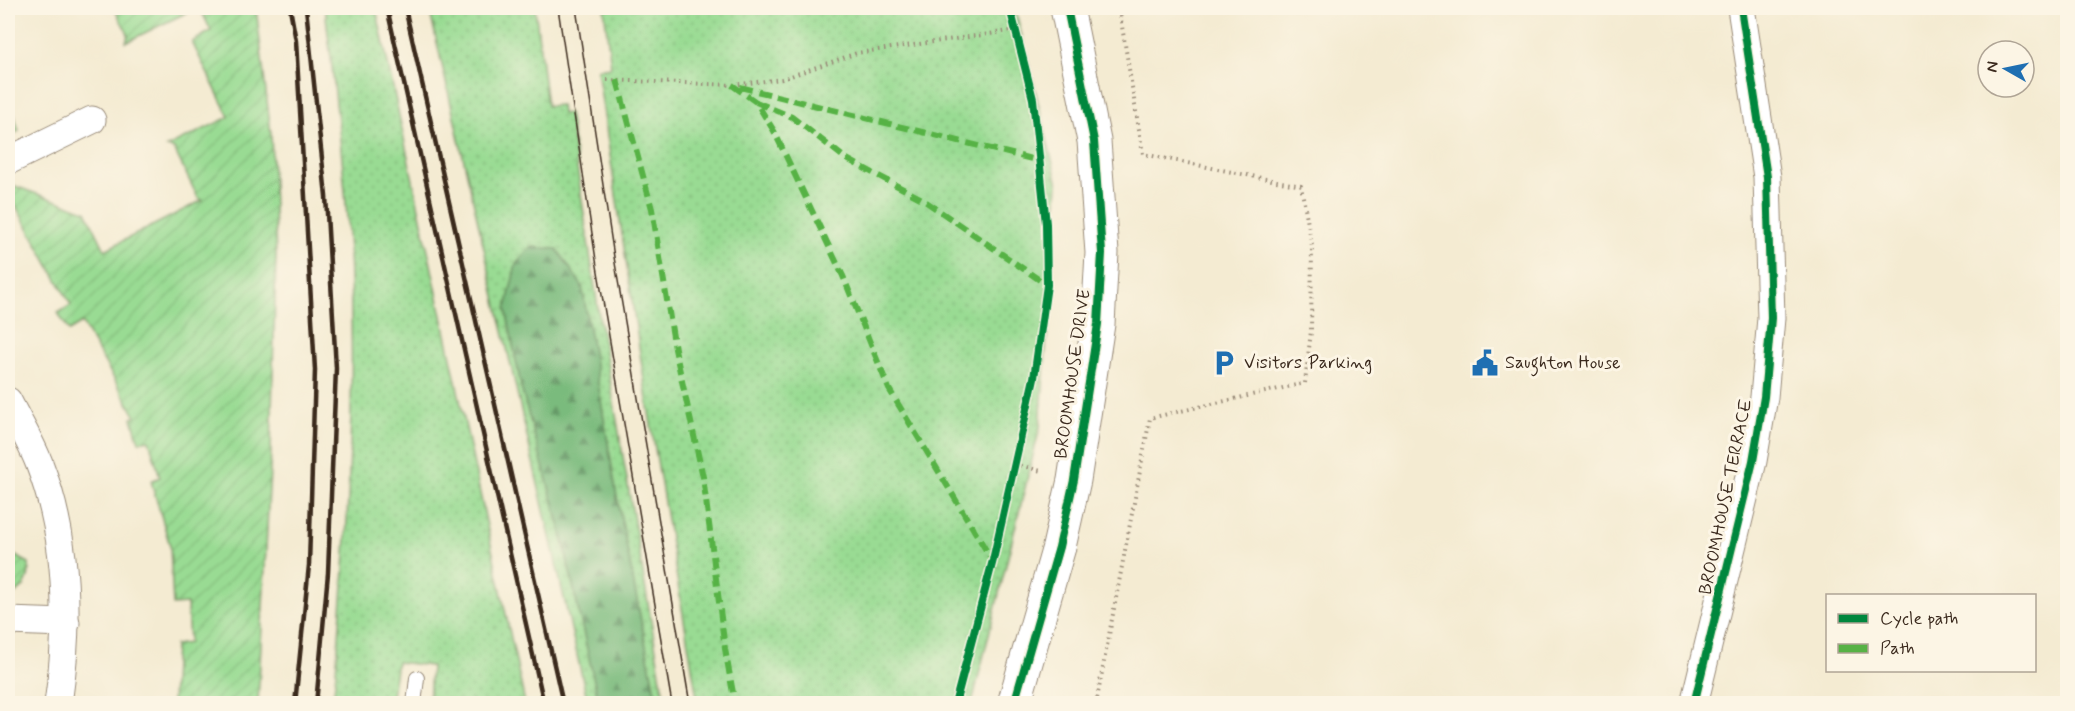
<svg xmlns="http://www.w3.org/2000/svg" width="2075" height="711" font-family="Mynerve,sans-serif">
  <style>
    .grass { fill: url(#grass-dots); stroke: #6a8258; stroke-width: 1.5 }
    .forest { fill: url(#forest-firs); stroke: #5a724e; stroke-width: 1.5 }
    .garden { fill: url(#garden-furrows); stroke: #6a8258; stroke-width: 1.5 }
    .lines { fill: none; stroke-linecap: round; stroke-linejoin: round }
    .service-casing { stroke: #988a78; stroke-width: 16 }
    .minor-casing { stroke: #988a78; stroke-width: 29 }
    .tertiary-casing { stroke: #988a78; stroke-width: 35 }
    .path { stroke: #988a78; stroke-width: 4; stroke-dasharray: 1.5 4.5; stroke-linecap: butt }
    .service { stroke: #fff; stroke-width: 14 }
    .minor { stroke: #fff; stroke-width: 27 }
    .tertiary { stroke: #fff; stroke-width: 33 }
    .tram { stroke: #3b2a1e; stroke-width: 1.5 }
    .rail { stroke: #3b2a1e; stroke-width: 4.5 }
    .quiet { stroke: #57b245; stroke-width: 6; stroke-dasharray: 12 6; stroke-linecap: butt }
    .cycleway-casing { stroke: #fcf5e5; stroke-width: 11 }
    .cycleway { stroke: #00873e; stroke-width: 8 }
    .labels { text-anchor: middle; dominant-baseline: central; stroke-width: 6; stroke-linejoin: round; paint-order: stroke }
    .poi-label { font-size: 18px; fill: #3b2a1e; stroke: #fcf5e5; text-anchor: start }
    .street-label { font-size: 18px; fill: #3b2a1e; stroke: #fcf5e5 }
  </style>
  <defs>
    <pattern id="grass-dots" width="8" height="8" patternUnits="userSpaceOnUse" patternTransform="scale(1.5)"><rect width="8" height="8" fill="#99db93"/><path d="M2 2h.1M6 6h.1" fill="none" stroke="#85bc7e" stroke-width="1.8" stroke-linecap="round"/></pattern>
    <pattern id="forest-firs" width="22" height="20" patternUnits="userSpaceOnUse" patternTransform="scale(1.5)"><rect width="22" height="20" fill="#7abb7d"/><path d="M5 1l3.5 6h-7zM16 11l3.5 6h-7z" fill="#659866"/></pattern>
    <pattern id="garden-furrows" width="10" height="10" patternUnits="userSpaceOnUse" patternTransform="scale(1.5)"><rect width="10" height="10" fill="#99db93"/><path d="M-1 1l2-2M0 10L10 0M9 11l2-2" fill="none" stroke="#85bc7e"/></pattern>
  </defs>
  <rect width="100%" height="100%" fill="#fcf5e5"/>
  <filter id="ink" filterUnits="userSpaceOnUse"><feTurbulence type="fractalNoise" baseFrequency=".0167" numOctaves="2"/><feDisplacementMap in="SourceGraphic" scale="12" xChannelSelector="R" yChannelSelector="G"/><feConvolveMatrix kernelMatrix="1 2 1 2 8 2 1 2 1" color-interpolation-filters="sRGB"/></filter>
  <filter id="wash" filterUnits="userSpaceOnUse"><feTurbulence type="fractalNoise" baseFrequency=".008" numOctaves="4" result="noise"/><feDisplacementMap in="SourceGraphic" scale="24" xChannelSelector="R" yChannelSelector="G"/><feGaussianBlur stdDeviation="1.35" result="paint"/><feColorMatrix in="noise" values="0 0 0 0 0 0 0 0 0 0 0 0 0 0 0 0 0 1.4 0 .05"/><feComposite in="paint" operator="in"/></filter>
  <g filter="url(#wash)">
    <rect width="100%" height="100%" fill="#f4ebd2"/>
    <!-- grass -->
    <g class="grass">
      <path d="M325,8H376L525,703H429L431,666L397,662L391,703H333C349,538 359,359 345,192C340,131 332,69 325,8Z"/>
      <path d="M429,8H535L547,106L561,105L562,114L569,113L599,315L665,703H588Z"/>
      <path d="M604,8H1015L1058,185L1040,427L972,703H698L649,413L597,69L611,67Z"/>
    </g>
    <!-- forest -->
    <path class="forest" d="M531,247L557,249L582,286L617,497L657,703H599L560,527L522,391L506,309L516,264Z"/>
    <!-- garden -->
    <g class="garden">
      <path d="M114,8H196L126,42L128,34Z"/>
      <path d="M200,8H256L271,134L276,256L271,451L258,703H172L175,645L189,643L187,604L173,605L170,546L151,481L160,477L149,440L139,442L132,418L136,417L82,323L69,331L58,313L71,305L8,192L15,186L86,211L105,250L203,200L198,198L174,149L167,147L229,117L192,42L211,31Z"/>
      <path d="M8,95L19,131L8,137Z"/>
      <path d="M8,552L29,563C30,579 25,592 8,596Z"/>
    </g>
  </g>
  <g filter="url(#ink)">
    <g class="lines">
      <!-- service casing -->
      <g class="service-casing">
        <path id="service" d="M414,704L417,678"/>
      </g>
      <!-- minor casing -->
      <g class="minor-casing">
        <g id="minor">
          <path d="M8,161L92,120"/>
          <path d="M8,401C18,421 31,442 39,463C69,540 70,623 58,704"/>
          <path d="M8,621L66,623"/>
          <path d="M1694,704L1753,461L1764,397L1771,318L1767,177L1741,8"/>
        </g>
      </g>
      <!-- tertiary casing -->
      <g class="tertiary-casing">
        <path id="tertiary" d="M1014,704L1059,547L1074,480L1098,324L1102,253L1094,141L1067,8"/>
      </g>
      <!-- path -->
      <g class="path">
        <path d="M607,80L732,85L782,79L857,53L1017,30"/>
        <path d="M1015,464L1041,471"/>
        <path d="M1096,704L1150,418L1305,383L1311,331L1312,246L1301,186L1143,154L1119,8"/>
      </g>
      <!-- service -->
      <use href="#service" class="service"/>
      <!-- minor -->
      <use href="#minor" class="minor"/>
      <!-- tertiary -->
      <use href="#tertiary" class="tertiary"/>
      <!-- tram -->
      <g class="tram">
        <path d="M558,8L596,260L672,704"/>
        <path d="M576,8L614,257L690,704"/>
      </g>
      <!-- rail -->
      <g class="rail">
        <path d="M290,8L296,41L315,370L309,565L295,704"/>
        <path d="M306,8L326,196L336,368L328,573L316,704"/>
        <path d="M387,8L544,704"/>
        <path d="M405,8L563,704"/>
      </g>
      <!-- quiet -->
      <g class="quiet">
        <path d="M617,80L652,209L675,349L703,477L725,649L735,704"/>
        <path d="M732,85L756,102L774,131L843,276L889,389L992,560"/>
        <path d="M740,87L1040,161"/>
        <path d="M756,102L792,117L845,158L922,199L1047,285"/>
      </g>
      <!-- cycleway casing -->
      <g class="cycleway-casing">
        <g id="cycleway">
          <path d="M955,704L993,560L1034,378L1047,285L1046,224L1033,99L1010,8"/>
          <path d="M1014,704L1059,547L1074,480L1098,324L1102,253L1094,141L1067,8"/>
          <path d="M1694,704L1753,461L1764,397L1771,318L1767,177L1741,8"/>
        </g>
      </g>
      <!-- cycleway -->
      <use href="#cycleway" class="cycleway"/>
    </g>
  </g>
  <!-- icons -->
  <defs>
    <g id="parking-bare" transform="scale(2.07)"><path d="M-3.5-5.5H1a3.5 3.5 0 0 1 0 7H-1V5.5H-3.5ZM-1-3.4V-.6H.8a1.4 1.4 0 0 0 0-2.8Z" fill="#1f6fb2" stroke="#fcf5e5" stroke-width="2.5" paint-order="stroke"/></g>
    <g id="civic-bare" transform="scale(2.07)"><path d="M-.6-6.5H3V-4.5H.6V-3L4-1V1h2V6H-6V1h2V-1L-.6-3ZM-1.2 2.5V6h2.4V2.5Z" fill="#1f6fb2" stroke="#fcf5e5" stroke-width="2.5" paint-order="stroke"/></g>
  </defs>
  <g fill-rule="evenodd">
    <use href="#parking-bare" x="1224" y="363"/>
    <use href="#civic-bare" x="1485" y="363"/>
  </g>
  <g class="labels">
    <!-- poi labels -->
    <g class="poi-label">
      <text x="1244" y="363">Visitors Parking</text>
      <text x="1505" y="363">Saughton House</text>
    </g>
    <!-- street labels -->
    <g class="street-label">
      <text transform="translate(1073 374) rotate(-82)">BROOMHOUSE DRIVE</text>
      <text transform="translate(1726 497) rotate(-78)">BROOMHOUSE TERRACE</text>
    </g>
  </g>
  <!-- margin -->
  <rect width="2075" height="711" fill="none" stroke="#fcf5e5" stroke-width="30"/>
  <!-- legend -->
  <rect x="1826" y="594" width="210" height="78" fill="#fcf5e5" stroke="#afa495" stroke-width="1.5"/>
  <rect x="1838" y="614" width="30" height="9" fill="#00873e" stroke="#afa495" stroke-width="1.5"/>
  <text x="1880" y="624" font-size="18" fill="#3b2a1e">Cycle path</text>
  <rect x="1838" y="644" width="30" height="9" fill="#57b245" stroke="#afa495" stroke-width="1.5"/>
  <text x="1880" y="654" font-size="18" fill="#3b2a1e">Path</text>
  <!-- north arrow -->
  <g transform="translate(2006 69) rotate(279)"><circle r="28" fill="#fcf5e5" stroke="#afa495" stroke-width="1.5"/>
  <path d="M0-4.5L10 22L0 15L-10 22Z" fill="#1f6fb2"/>
  <text y="-9" font-size="16" font-weight="bold" text-anchor="middle" fill="#3b2a1e">N</text>
  </g>
</svg>
